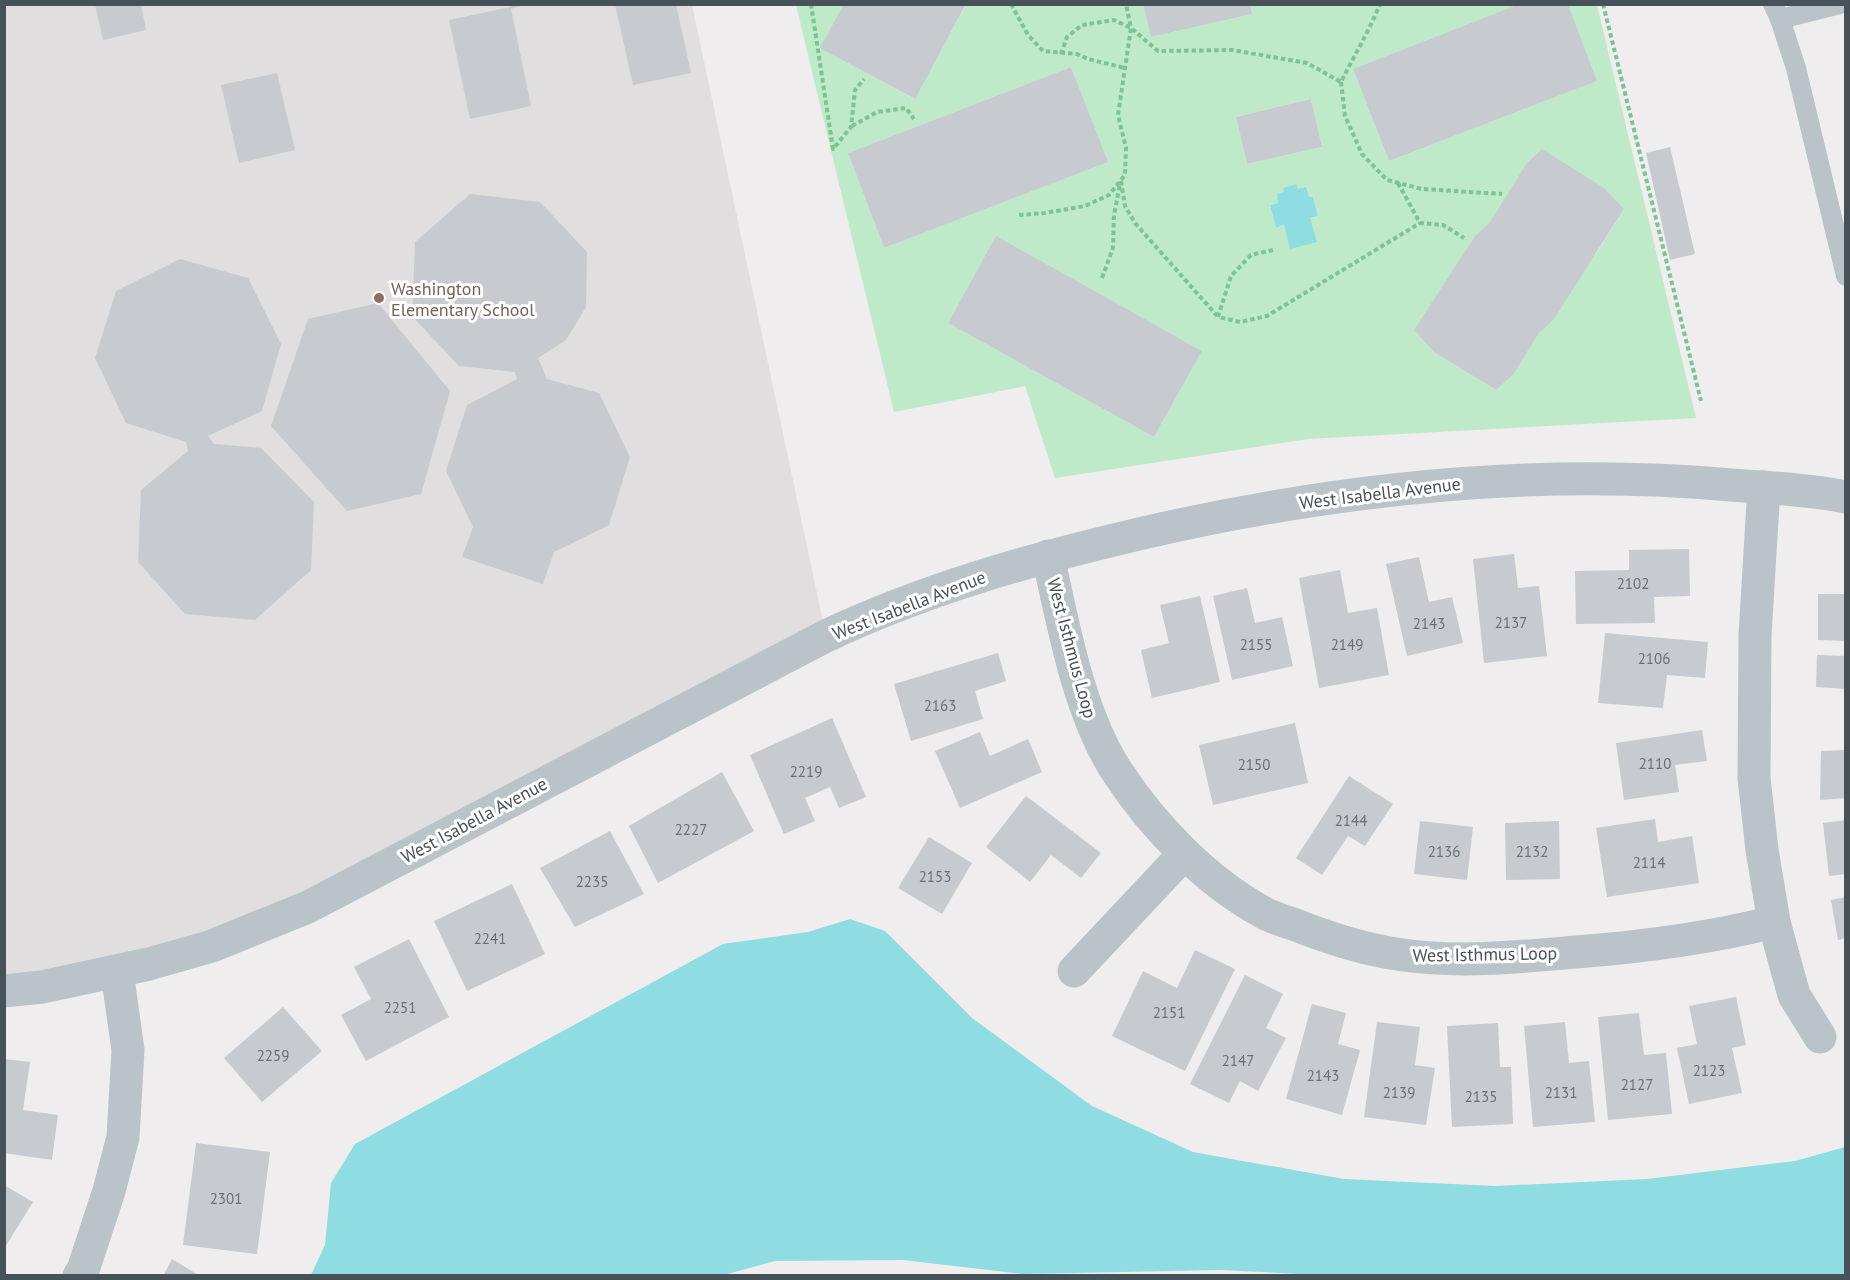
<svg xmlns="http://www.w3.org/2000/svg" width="1850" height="1280" font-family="'PT Sans',sans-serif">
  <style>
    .education { fill: #e0dede }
    .green { fill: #beeac9; fill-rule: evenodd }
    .water { fill: #8fdde2 }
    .building { fill: #c7cbcf }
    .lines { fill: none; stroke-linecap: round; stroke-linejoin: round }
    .path { stroke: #7ac495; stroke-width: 4; stroke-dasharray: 4.5 3; stroke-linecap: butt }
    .service { stroke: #b9c3c8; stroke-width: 20 }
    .minor { stroke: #b9c3c8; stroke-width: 33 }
    .education-dot { fill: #8d6e63; stroke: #fff; stroke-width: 2 }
    .labels { text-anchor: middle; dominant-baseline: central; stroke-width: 6; stroke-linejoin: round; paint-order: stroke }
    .number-label { font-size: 15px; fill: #677076 }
    .education-label { font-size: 18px; fill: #785e54; stroke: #fff; text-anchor: start }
    .street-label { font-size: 18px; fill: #475258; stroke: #fff }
  </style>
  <rect width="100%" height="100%" fill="#efeded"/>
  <!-- education -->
  <path class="education" d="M5,5H692L826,636L308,907L5,991Z"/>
  <!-- green -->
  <path class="green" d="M796,5H844L821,48L914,99L966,5H1143L1151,37L1251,14L1250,5H1520L1353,69L1389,161L1597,81L1568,5H1597L1696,418L1308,439L1055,478L1025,386L894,412ZM1071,67L1107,162L884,248L848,153ZM1311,99L1322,147L1247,164L1236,117ZM1297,185L1298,189L1309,198L1313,197L1318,216L1276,228L1270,205L1279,203L1284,192L1283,188ZM1624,209L1598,251L1539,333L1513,375L1496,390L1434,352L1442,288L1475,236L1490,222ZM996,237L1202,351L1154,437L948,323Z"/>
  <!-- water -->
  <g class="water">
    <path d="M1296,184L1298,189L1306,187L1309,197H1313L1318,216L1310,218L1317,242L1290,249L1284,225L1276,228L1270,205L1278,203L1277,194L1284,192L1283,188Z"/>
    <path d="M850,919L885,931L972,1018L1092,1106L1193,1152L1344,1179L1495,1186L1647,1179L1795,1161L1845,1147V1275L1338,1276L1221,1270L1023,1274L903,1260L775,1261L720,1276L311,1275L325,1245L331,1183L355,1144L723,944L808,932Z"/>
  </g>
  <!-- building -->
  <g class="building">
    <path d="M95,4H141L146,30L103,40Z"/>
    <path d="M510,4H526L511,9L531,106L470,119L449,20L510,7Z"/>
    <path d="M615,4H676L691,73L633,85Z"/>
    <path d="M844,4H966L915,99L820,48Z"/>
    <path d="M1143,4H1250L1252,14L1151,37Z"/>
    <path d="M1520,4H1568L1597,81L1389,161L1353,69Z"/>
    <path d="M1071,67L1108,162L884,248L848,153Z"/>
    <path d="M277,73L295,150L239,163L221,85Z"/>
    <path d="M1311,99L1322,147L1247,164L1236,117Z"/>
    <path d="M1670,147L1695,254L1670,260L1646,153Z"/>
    <path d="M1542,149L1604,188L1624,209L1554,319L1539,333L1513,375L1496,390L1434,352L1414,330L1475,236L1490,222L1527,163Z"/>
    <path d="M470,194L540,202L587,252L586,307L566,340L538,358L547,379L599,393L630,457L609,525L554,552L543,584L462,557L473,527L446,471L467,405L517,379L515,372L459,366L412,316L415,242Z"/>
    <path d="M996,236L1202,351L1154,437L948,323Z"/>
    <path d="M180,259L248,278L281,344L262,411L208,436L214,444L261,448L314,502L311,570L255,620L185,614L138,562L141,490L188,451L186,442L126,423L95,358L116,291Z"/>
    <path d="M378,303L450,391L421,494L347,511L271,426L308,319Z"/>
    <path d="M1689,549L1690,596L1654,597L1655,623L1576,624L1575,571L1629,570V550Z"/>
    <path d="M1514,554L1518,588L1539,586L1547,656L1484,663L1473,559Z"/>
    <path d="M1419,557L1429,602L1452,597L1463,643L1407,656L1386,564Z"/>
    <path d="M1340,570L1348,613L1377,608L1389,675L1319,688L1299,578Z"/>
    <path d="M1247,588L1255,623L1282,617L1293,666L1232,680L1213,596Z"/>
    <path d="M1818,594H1846V641L1818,640Z"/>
    <path d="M1200,596L1220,682L1152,698L1141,650L1169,643L1160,605Z"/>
    <path d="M1605,633L1708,642L1705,678L1667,675L1663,708L1598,703Z"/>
    <path d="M998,653L1006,681L975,691L983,719L911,741L894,684Z"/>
    <path d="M1817,655L1846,656V689L1816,687Z"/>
    <path d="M832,718L866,797L839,808L830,787L805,798L815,821L784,834L750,755Z"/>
    <path d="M1295,723L1308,783L1213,805L1199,745Z"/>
    <path d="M1702,730L1707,761L1675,765L1679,792L1624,800L1616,743Z"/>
    <path d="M980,732L990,756L1028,739L1042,772L960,808L935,751Z"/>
    <path d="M1846,750V798L1820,800L1821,751Z"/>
    <path d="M722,772L754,831L658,883L629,826Z"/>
    <path d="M1349,776L1393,804L1365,846L1348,836L1322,875L1296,858Z"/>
    <path d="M1026,796L1101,853L1081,878L1051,855L1030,882L986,847Z"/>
    <path d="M1655,819L1658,842L1692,836L1699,883L1607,897L1596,828Z"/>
    <path d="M1846,820V874L1829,876L1823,823Z"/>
    <path d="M1420,821L1473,827L1467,880L1414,874Z"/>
    <path d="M1559,821L1560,879L1506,880L1505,823Z"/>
    <path d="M610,831L644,894L575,927L540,868Z"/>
    <path d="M929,837L972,863L942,914L898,888Z"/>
    <path d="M512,884L545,954L467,991L434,921Z"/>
    <path d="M1846,897V938L1838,940L1831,900Z"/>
    <path d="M409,939L449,1017L366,1061L341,1015L371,999L354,967Z"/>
    <path d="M1195,950L1235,969L1185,1071L1112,1036L1143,971L1177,988Z"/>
    <path d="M1245,975L1283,994L1266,1028L1286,1038L1258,1091L1240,1081L1229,1103L1190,1084Z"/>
    <path d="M1736,997L1746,1045L1732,1048L1742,1093L1689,1104L1677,1048L1697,1044L1689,1006Z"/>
    <path d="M1312,1004L1346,1013L1338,1044L1360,1050L1342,1115L1286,1099Z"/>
    <path d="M283,1007L322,1051L262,1102L224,1058Z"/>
    <path d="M1639,1013L1644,1055L1666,1053L1672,1114L1608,1120L1598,1017Z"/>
    <path d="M1377,1022L1420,1027L1415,1065L1435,1068L1426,1125L1364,1117Z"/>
    <path d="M1565,1022L1569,1063L1589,1061L1595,1122L1533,1127L1524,1026Z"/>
    <path d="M1498,1023L1500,1067H1511L1513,1124L1452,1127L1447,1026Z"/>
    <path d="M4,1059L30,1062L23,1110L58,1115L52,1160L4,1153Z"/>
    <path d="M196,1143L270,1152L257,1254L183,1245Z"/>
    <path d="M4,1185L33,1202L4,1249Z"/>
    <path d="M172,1259L200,1276H163Z"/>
  </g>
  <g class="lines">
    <!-- path -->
    <g class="path">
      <path d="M811,4L833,149L851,127L855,90L864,79"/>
      <path d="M1011,4L1028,35L1043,51L1077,54L1088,59L1125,68"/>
      <path d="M1603,4L1701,401"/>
      <path d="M1061,54L1067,37L1082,25L1114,20L1131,28L1158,51L1232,50L1307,63L1341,82C1354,56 1369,31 1380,4"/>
      <path d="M1341,82L1345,116L1362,154L1387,180L1422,189L1502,194"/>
      <path d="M852,126L877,112L906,108L914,119"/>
      <path d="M1121,181L1125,206L1135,223L1218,317"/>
      <path d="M1398,183L1420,223L1443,225L1464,238"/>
      <path d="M1019,215L1045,213L1085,206L1109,195L1125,175L1126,148L1118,115L1131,28L1126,4"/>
      <path d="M1273,250L1251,255L1231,276L1218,317L1240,322L1267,316L1420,223"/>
      <path d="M1102,278L1113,248L1114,215L1120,184"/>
      <path d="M900,1276H919"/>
    </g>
    <!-- service -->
    <g class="service">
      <path d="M1773,4L1780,19L1796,68L1846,276"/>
      <path d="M1780,19L1840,4"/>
    </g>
    <!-- minor -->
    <g class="minor">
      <path d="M1764,487L1755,635L1754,778L1762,850L1774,922L1794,995L1820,1037"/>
      <path d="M1048,556C1063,624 1079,715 1118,773C1154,828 1208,883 1266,914C1274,918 1284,921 1293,924C1328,938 1366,950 1403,955C1460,963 1519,957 1576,952C1642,947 1710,938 1774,922"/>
      <path d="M1074,971L1184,854"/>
      <path d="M4,991L42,987L149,964L212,946L308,907L826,636C925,589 1032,559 1139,534C1333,489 1532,467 1731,485C1769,488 1808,489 1846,497"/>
      <path d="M79,1276L83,1270L109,1191L123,1137L128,1050L117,972"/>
    </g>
  </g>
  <!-- markers -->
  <circle class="education-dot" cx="379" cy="298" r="6"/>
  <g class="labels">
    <!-- number labels -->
    <g class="number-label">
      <text x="1633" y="583">2102</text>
      <text x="1511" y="622">2137</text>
      <text x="1429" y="623">2143</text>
      <text x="1256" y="644">2155</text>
      <text x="1347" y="644">2149</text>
      <text x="1654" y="658">2106</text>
      <text x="940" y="705">2163</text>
      <text x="1655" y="763">2110</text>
      <text x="1254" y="764">2150</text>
      <text x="806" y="771">2219</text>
      <text x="1351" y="820">2144</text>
      <text x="691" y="829">2227</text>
      <text x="1444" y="851">2136</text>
      <text x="1532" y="851">2132</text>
      <text x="1649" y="862">2114</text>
      <text x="935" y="876">2153</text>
      <text x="592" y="881">2235</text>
      <text x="490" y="938">2241</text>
      <text x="400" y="1007">2251</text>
      <text x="1169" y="1012">2151</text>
      <text x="273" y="1055">2259</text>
      <text x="1238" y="1060">2147</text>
      <text x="1709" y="1070">2123</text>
      <text x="1323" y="1075">2143</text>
      <text x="1637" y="1084">2127</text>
      <text x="1399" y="1092">2139</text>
      <text x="1561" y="1092">2131</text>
      <text x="1481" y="1096">2135</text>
      <text x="226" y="1198">2301</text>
    </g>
    <!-- education labels -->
    <g class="education-label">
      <text x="391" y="288">Washington<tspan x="391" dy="21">Elementary School</tspan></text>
    </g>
    <!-- street labels -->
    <g class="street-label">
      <text transform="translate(1380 493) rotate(-7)">West Isabella Avenue</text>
      <text transform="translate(909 605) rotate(-21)">West Isabella Avenue</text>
      <text transform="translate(1072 648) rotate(75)">West Isthmus Loop</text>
      <text transform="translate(474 820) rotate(-28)">West Isabella Avenue</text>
      <text transform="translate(1485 954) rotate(-1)">West Isthmus Loop</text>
    </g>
  </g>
  <!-- border -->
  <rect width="1850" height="1280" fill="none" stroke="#475258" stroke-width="12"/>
</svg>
